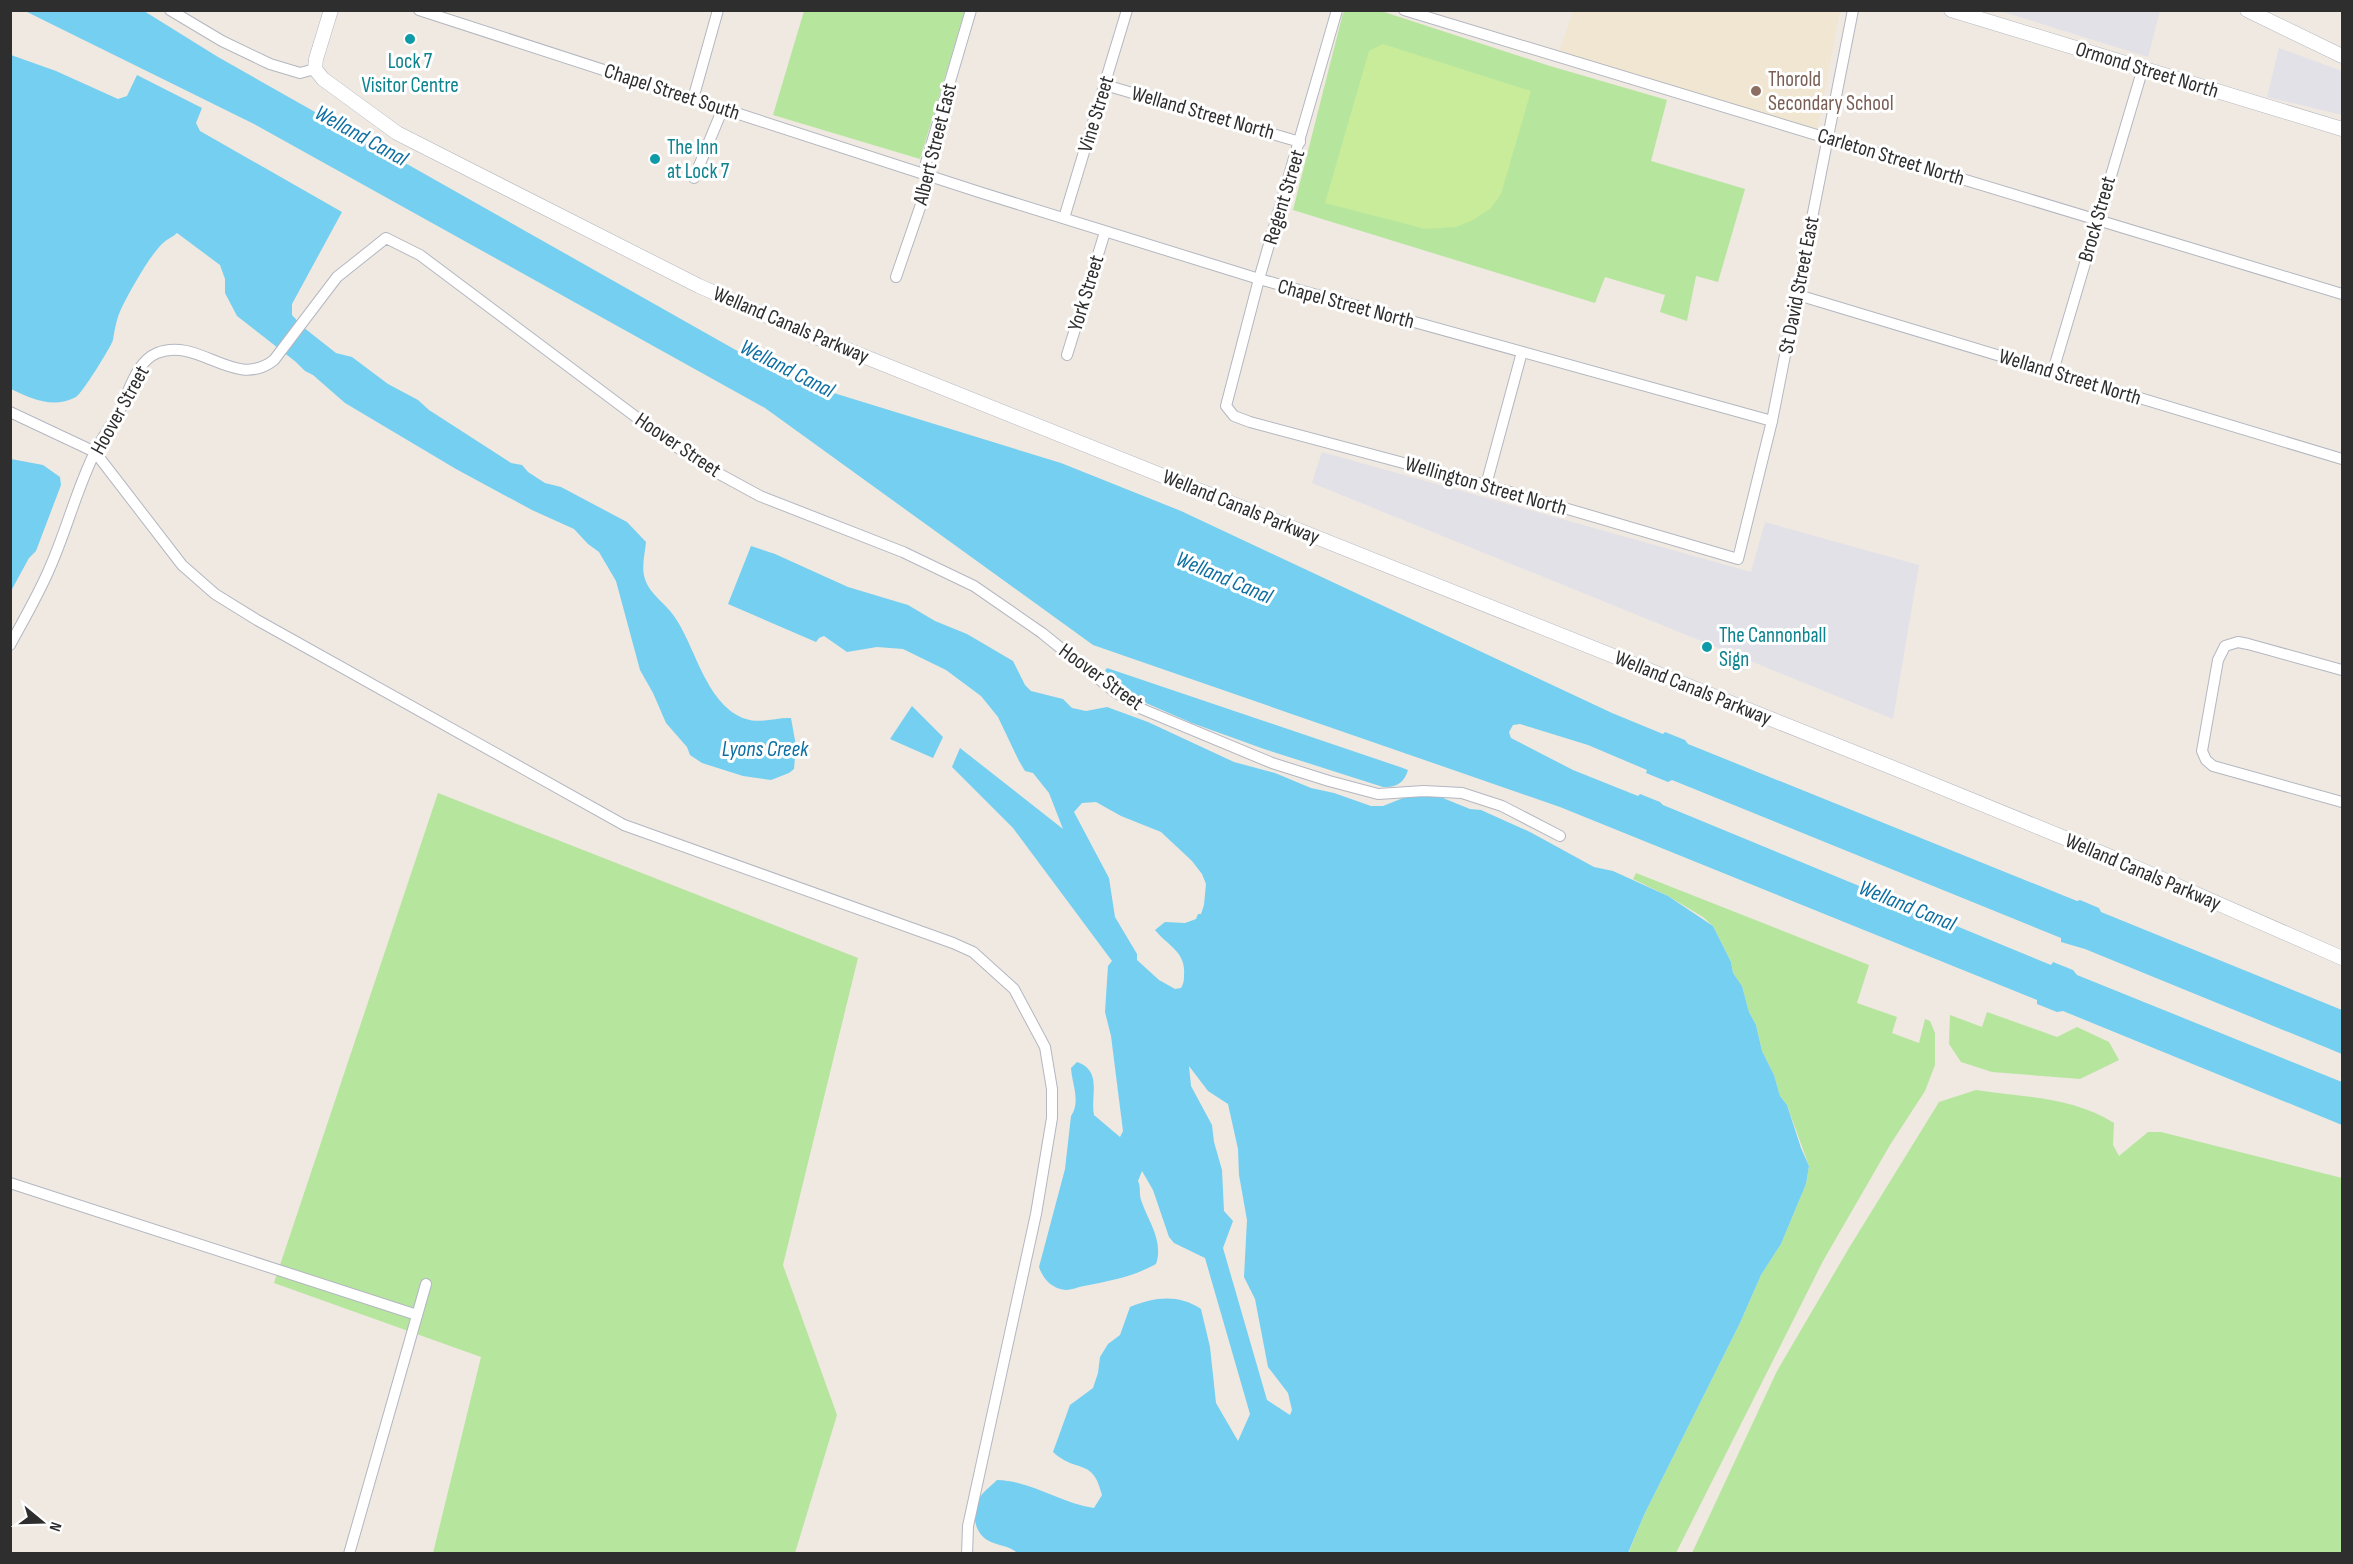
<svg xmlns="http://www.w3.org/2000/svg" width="2353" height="1564" font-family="'Sofia Sans Condensed',sans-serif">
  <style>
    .industrial { fill: #e3e1e8 }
    .education { fill: #f0e6d1 }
    .green { fill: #b6e59e }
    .pitch { fill: #c9ec9a }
    .water { fill: #75cff0; fill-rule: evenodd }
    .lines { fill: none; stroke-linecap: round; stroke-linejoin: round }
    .street-casing { stroke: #b4b7c1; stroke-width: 12 }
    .secondary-casing { stroke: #b4b7c1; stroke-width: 15 }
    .street { stroke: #fff; stroke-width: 10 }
    .secondary { stroke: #fff; stroke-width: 14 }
    .culture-dot { fill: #0f9aa8; stroke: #fff; stroke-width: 2 }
    .education-dot { fill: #8d6e63; stroke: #fff; stroke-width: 2 }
    .labels { text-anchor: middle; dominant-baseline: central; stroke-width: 6; stroke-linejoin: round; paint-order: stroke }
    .culture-label { font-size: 21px; fill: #0d838f; stroke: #fff; text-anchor: start }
    .street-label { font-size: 21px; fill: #2e2e2e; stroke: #fff }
    .education-label { font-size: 21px; fill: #785e54; stroke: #fff; text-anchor: start }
    .water-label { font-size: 22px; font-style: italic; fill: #0d6fa3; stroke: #fff }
  </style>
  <rect width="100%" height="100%" fill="#efe9e1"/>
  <!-- industrial -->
  <g class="industrial">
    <path d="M2000,11H2160L2148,57Z"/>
    <path d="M2279,48L2342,71V115L2267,97Z"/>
    <path d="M1322,452L1751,572L1765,522L1919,565L1893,719L1312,483Z"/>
  </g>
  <!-- education -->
  <path class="education" d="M1573,11H1840L1817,130L1559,53Z"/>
  <!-- green -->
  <g class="green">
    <path d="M804,11H965L920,159L773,115Z"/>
    <path d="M1347,11H1381L1550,66L1667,100L1651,161L1745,189L1718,282L1696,276L1687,321L1660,312L1665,295L1605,277L1595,303L1293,210L1343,13Z"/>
    <path d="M438,793L858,958L783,1265L837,1415L795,1553H433L481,1357L274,1283Z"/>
    <path d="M1636,873L1869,965L1857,1003L1897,1017L1892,1033L1919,1043L1925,1019L1930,1021L1935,1033V1065L1925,1091L1890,1145L1823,1261L1676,1553L1628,1554L1644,1515L1740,1323L1761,1275L1781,1244L1806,1184L1809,1166L1787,1105L1780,1096L1774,1075L1762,1051L1756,1025L1749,1012L1742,986L1733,973L1731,962L1713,926L1703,917L1668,896L1633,879Z"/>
    <path d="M1987,1012L2057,1037L2077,1027L2109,1042L2119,1060L2080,1079L1992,1072L1961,1062L1949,1044L1950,1015L1982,1027Z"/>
    <path d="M1976,1090C2022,1097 2073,1097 2114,1123L2113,1145L2119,1156L2148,1132H2161L2342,1178V1553H1692L1777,1371L1849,1248L1939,1102Z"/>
  </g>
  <!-- pitch -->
  <path class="pitch" d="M1383,44L1531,91L1501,194L1490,209L1471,221L1456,227L1425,229L1325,203L1369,51Z"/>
  <!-- water -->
  <g class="water">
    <path d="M25,11H144L218,57L785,378L1061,463L1181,511L1612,713L1663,734L1665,732L1685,740L1688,744L2077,901L2080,900L2099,908L2101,912L2342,1010V1054L2085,949L2061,942V938L1672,780L1668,782L1646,773L1647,770L1588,745L1520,724L1513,725L1509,732L1511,738L1573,770L1638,796L1640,794L1660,802L1663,805L2051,965L2053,962L2073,970L2077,975L2342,1082V1125L2063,1011L2057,1012L2037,1004V1000L1560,807L1093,645L765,408L254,124Z"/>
    <path d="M11,55L56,71L118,99L127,96L137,75L202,108L196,123L200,131L342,212L292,304V315L303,327L336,353L352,357L388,384L418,400L429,410L511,463L522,465L528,472L545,483L561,487L627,522L646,542C645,553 641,568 645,579C650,595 667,604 676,619C696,649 707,706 746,719C760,724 777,717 791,718L796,746L794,769L789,773L771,780L743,776L702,763L690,755L687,747L666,723L653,693L640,670L616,581L599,552L588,544L574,529L532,510L456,469L345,403L313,375L305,371L296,362L237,316L225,293V279L220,265L177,233C173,237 167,239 163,243C150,255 131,289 123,305C117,316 115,328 113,340C111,347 81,395 76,397C53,409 32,399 11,389Z"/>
    <path d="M11,459L43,465L60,477L61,485L36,551L29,558L11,591Z"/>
    <path d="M751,546L775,554L848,587L908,605L935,621L967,634L1013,661L1025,685L1031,691L1063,699L1072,708L1086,711L1107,707L1148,722L1234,762L1275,773L1311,788L1334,793L1371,806H1383L1403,798L1421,794L1438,796L1470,809L1481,810L1530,832L1594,867L1613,871L1668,896L1713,926L1731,962L1733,973L1742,986L1749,1012L1756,1025L1762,1051L1774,1075L1780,1096L1787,1105L1801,1148L1809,1166L1806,1184L1781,1244L1761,1275L1740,1323L1644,1515L1628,1553L1018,1554C1011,1546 1000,1546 991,1542C974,1535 970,1512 980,1497C984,1491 992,1485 997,1480C1032,1481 1060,1503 1094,1508L1102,1495C1093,1457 1077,1474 1053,1452L1070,1405L1093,1388L1098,1373L1100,1357L1108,1344L1120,1335L1130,1307C1155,1297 1178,1294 1201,1309L1210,1347L1216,1403L1238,1441L1250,1414L1205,1258L1174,1243L1169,1237L1153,1190L1142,1171L1138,1181C1141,1187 1139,1193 1141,1200C1148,1221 1164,1241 1156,1264C1133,1277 1109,1281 1084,1286C1078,1287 1071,1290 1066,1290C1052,1289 1043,1279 1039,1267L1065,1169L1071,1116C1081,1102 1072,1084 1071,1068L1077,1062C1103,1071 1090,1096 1094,1115L1120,1137L1123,1131L1111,1036L1105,1012L1108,966L1112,961L1013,828L952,767L960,748L1063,829L1049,793L1033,773L1025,771L1019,761L998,717L981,696L946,670L903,649L877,647L847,652L824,636L819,638L816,642L728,604ZM1096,802L1121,816L1161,832L1192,861L1202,874L1206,884L1204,905L1201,914H1198L1196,919L1185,923L1165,922L1155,930C1167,945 1186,952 1184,974C1184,980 1184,983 1181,988L1175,989L1159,980L1137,960V954L1115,917L1109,878L1074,812L1082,803ZM1189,1066L1208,1091L1228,1104L1238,1149L1239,1175L1247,1220L1244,1277L1255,1299L1268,1367L1288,1393L1292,1410L1290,1415L1267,1400L1223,1248L1233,1221L1224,1211L1222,1170L1214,1142L1212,1125L1191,1086Z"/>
    <path d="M1107,668L1400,767L1408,770C1404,783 1396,788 1383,787L1264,749L1192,723L1139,700L1105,671Z"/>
    <path d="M912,706L943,737L933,758L890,739Z"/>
  </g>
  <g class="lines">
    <!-- street casing -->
    <g class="street-casing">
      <g id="street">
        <path d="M170,10L222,41L270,64L300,73L315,69"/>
        <path d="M419,10L979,192L1259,279L1772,421"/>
        <path d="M1337,10L1259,279L1226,406L1234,416L1250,422L1486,485L1738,559L1772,421L1853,10"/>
        <path d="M1404,10L2342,294"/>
        <path d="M1105,85L1300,142"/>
        <path d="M693,99L718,10"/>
        <path d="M694,178L723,108"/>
        <path d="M1064,218L1127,10"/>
        <path d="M896,277L927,187L925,174L926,163L971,10"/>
        <path d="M1798,295L2342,459"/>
        <path d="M1067,355L1105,232"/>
        <path d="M2053,371L2143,68"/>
        <path d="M10,412L95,452L182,565L215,594L257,620L624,825L953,943L973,952L1014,989L1045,1047L1052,1089V1118L1036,1214L968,1526L967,1554"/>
        <path d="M1486,485L1522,352"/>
        <path d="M10,645C23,621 37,597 48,572C66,533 76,490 95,452C102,437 113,424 120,409C130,390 136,362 157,353C199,336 235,391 274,360L337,277L386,238L420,255L672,444L714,471L760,496L903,552L974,586L1042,633L1115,692L1142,709L1272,763L1329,781L1378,794L1424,791L1462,793L1502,806L1560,836"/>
        <path d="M2342,670L2248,644L2238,642L2225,646L2218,660L2202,751L2206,760L2213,766L2342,802"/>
        <path d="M10,1183L417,1315"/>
        <path d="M349,1554L426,1284"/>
      </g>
    </g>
    <!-- secondary casing -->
    <g class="secondary-casing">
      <g id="secondary">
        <path d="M331,10L316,59L315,69L323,79L397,133L699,286L808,334L1891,767L2121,861L2342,958"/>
        <path d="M1951,10L2342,129"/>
        <path d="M2247,10L2342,56"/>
      </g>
    </g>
    <!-- street -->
    <use href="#street" class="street"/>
    <!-- secondary -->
    <use href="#secondary" class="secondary"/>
  </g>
  <!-- markers -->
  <g class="culture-dot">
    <circle cx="410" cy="39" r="6"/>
    <circle cx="655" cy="159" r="6"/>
    <circle cx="1707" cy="647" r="6"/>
  </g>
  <circle class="education-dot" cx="1756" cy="91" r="6"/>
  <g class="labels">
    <!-- culture labels -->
    <g class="culture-label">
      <text x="410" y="61" text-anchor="middle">Lock 7<tspan x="410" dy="24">Visitor Centre</tspan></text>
      <text x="667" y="147">The Inn<tspan x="667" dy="24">at Lock 7</tspan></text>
      <text x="1719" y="635">The Cannonball<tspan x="1719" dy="24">Sign</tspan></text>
    </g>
    <!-- street labels -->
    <g class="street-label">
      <text transform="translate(2147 70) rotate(17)">Ormond Street North</text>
      <text transform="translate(672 92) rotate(18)">Chapel Street South</text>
      <text transform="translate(1203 113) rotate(16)">Welland Street North</text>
      <text transform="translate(1096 114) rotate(-73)">Vine Street</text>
      <text transform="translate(935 144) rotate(-76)">Albert Street East</text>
      <text transform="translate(1891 157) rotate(17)">Carleton Street North</text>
      <text transform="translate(1284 197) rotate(-73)">Regent Street</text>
      <text transform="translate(2097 219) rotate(-74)">Brock Street</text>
      <text transform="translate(1799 285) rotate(-79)">St David Street East</text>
      <text transform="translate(1086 293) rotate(-73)">York Street</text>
      <text transform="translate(1346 304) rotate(15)">Chapel Street North</text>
      <text transform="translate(791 325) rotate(23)">Welland Canals Parkway</text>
      <text transform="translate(2070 377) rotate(17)">Welland Street North</text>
      <text transform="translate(120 410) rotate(-61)">Hoover Street</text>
      <text transform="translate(678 445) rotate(34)">Hoover Street</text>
      <text transform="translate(1486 486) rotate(16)">Wellington Street North</text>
      <text transform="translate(1241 507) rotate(22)">Welland Canals Parkway</text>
      <text transform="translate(1101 677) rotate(36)">Hoover Street</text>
      <text transform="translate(1693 688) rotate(22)">Welland Canals Parkway</text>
      <text transform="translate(2143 872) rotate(23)">Welland Canals Parkway</text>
    </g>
    <!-- education labels -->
    <g class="education-label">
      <text x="1768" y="79">Thorold<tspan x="1768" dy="24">Secondary School</tspan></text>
    </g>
    <!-- water labels -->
    <g class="water-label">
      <text transform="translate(361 136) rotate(29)">Welland Canal</text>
      <text transform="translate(787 369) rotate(27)">Welland Canal</text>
      <text transform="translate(1224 578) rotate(23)">Welland Canal</text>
      <text x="765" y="749">Lyons Creek</text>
      <text transform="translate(1907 906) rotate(22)">Welland Canal</text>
    </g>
  </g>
  <!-- border -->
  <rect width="2353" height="1564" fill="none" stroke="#2e2e2e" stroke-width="24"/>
  <!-- north arrow -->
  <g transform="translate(42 1522) rotate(109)" stroke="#ffffff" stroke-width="4.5" paint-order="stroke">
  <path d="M0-4.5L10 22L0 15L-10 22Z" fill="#2e2e2e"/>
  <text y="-9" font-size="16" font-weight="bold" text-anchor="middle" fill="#2e2e2e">N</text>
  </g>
</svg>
